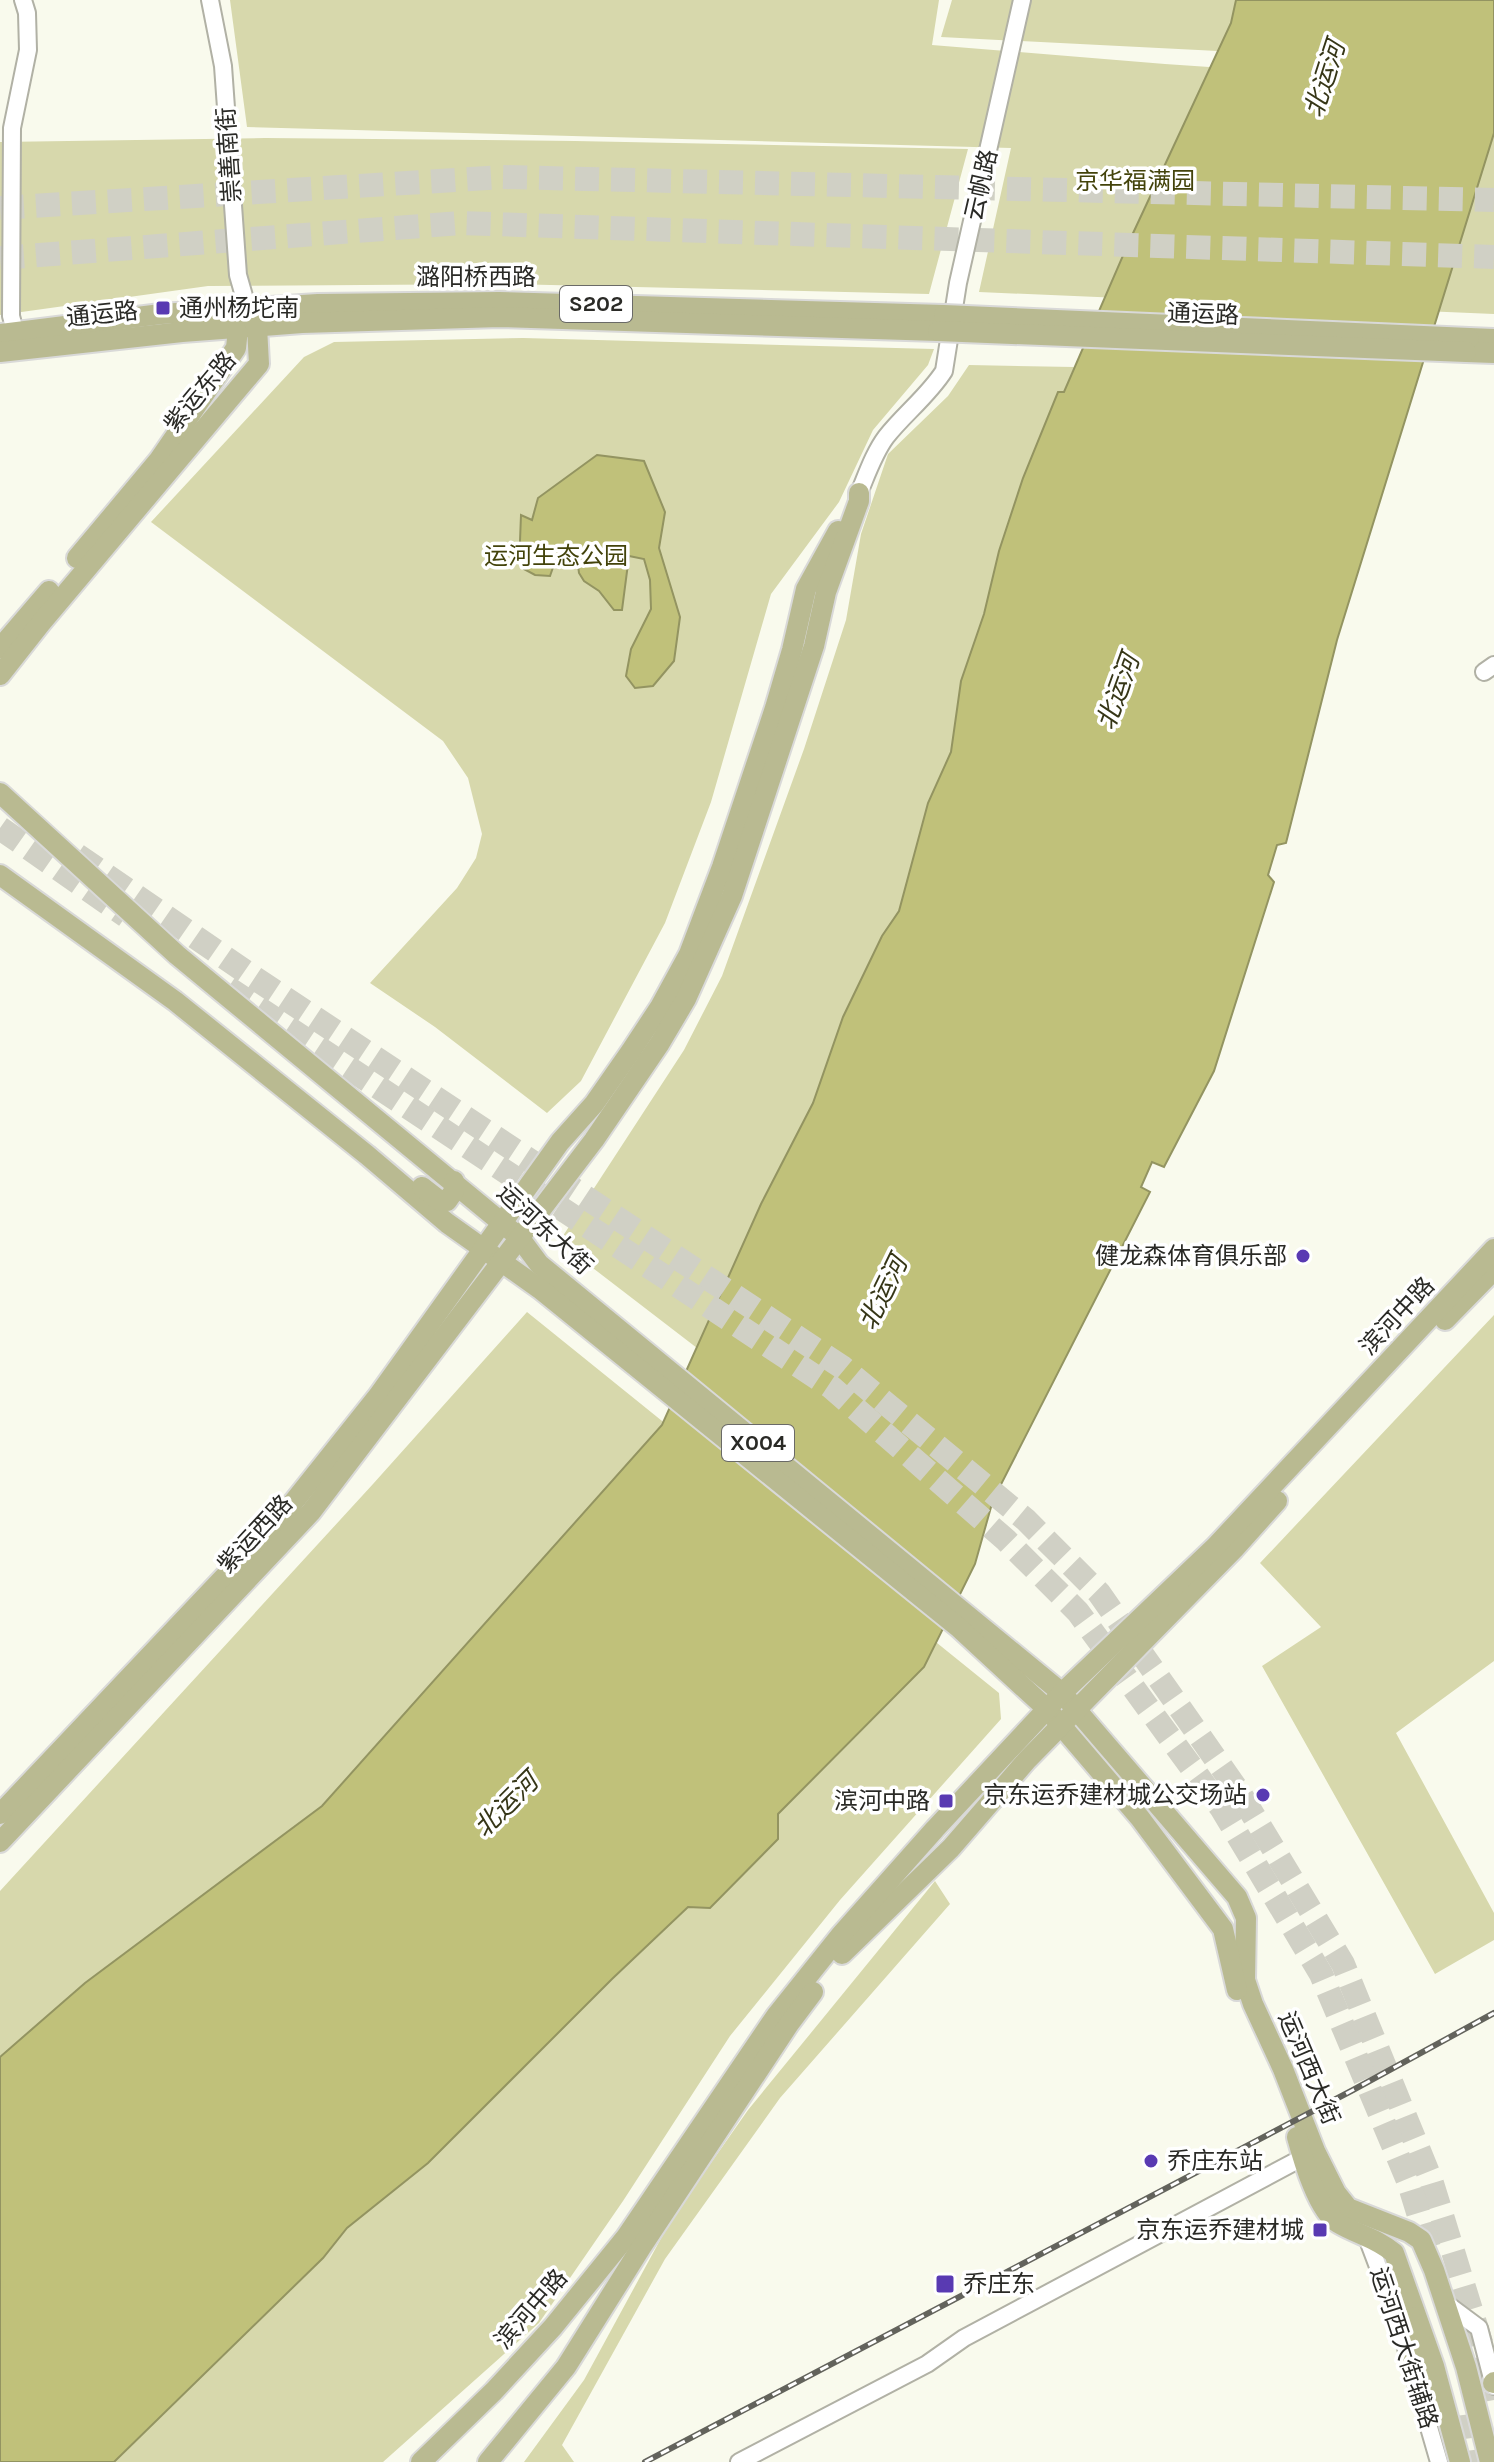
<svg xmlns="http://www.w3.org/2000/svg" width="1494" height="2462" font-family="Karla,'Noto Sans SC',sans-serif">
  <style>
    .green { fill: #d7d8ac }
    .water { fill: #c0c17a; stroke: #939461; stroke-width: 2 }
    .lines { fill: none; stroke-linecap: round; stroke-linejoin: round }
    .highway-tunnel { stroke: #d0d0c5; stroke-width: 24; stroke-dasharray: 24 12; stroke-linecap: butt }
    .minor-casing { stroke: #b1b1a5; stroke-width: 20 }
    .major-casing { stroke: #d9d9d8; stroke-width: 24 }
    .minor { stroke: #fff; stroke-width: 16 }
    .major { stroke: #b9ba91; stroke-width: 20 }
    .rail-casing { stroke: #63635c; stroke-width: 6 }
    .rail { stroke: #fff; stroke-width: 3; stroke-dasharray: 9; stroke-linecap: butt }
    .major-bridge-casing { stroke: #d9d9d8; stroke-width: 24; stroke-linecap: butt }
    .major-bridge { stroke: #b9ba91; stroke-width: 20 }
    .poi-dot { fill: #593ab2; stroke: #fff; stroke-width: 3 }
    .labels { text-anchor: middle; dominant-baseline: central; stroke-width: 7; stroke-linejoin: round; paint-order: stroke }
    .shield { fill: #fff; stroke: #6a6a67; stroke-width: 2 }
    .shield-label { font-size: 22px; font-weight: bold; fill: #2a2a26 }
    .street-label { font-size: 24px; fill: #2a2a26; stroke: #fff }
    .park-label { font-size: 24px; fill: #43430b; stroke: #fff }
    .poi-label { font-size: 24px; fill: #2a2a26; stroke: #fff; text-anchor: end }
    .water-label { font-size: 26px; font-style: italic; fill: #363617; stroke: #fff }
  </style>
  <rect width="100%" height="100%" fill="#f9faed"/>
  <!-- green -->
  <g class="green">
    <path d="M230,0H939L932,45L1165,64L1494,86V314L979,292L1011,148L247,127Z"/>
    <path d="M952,0H1494V65L941,37Z"/>
    <path d="M265,138L575,141L968,149L929,294L508,284L208,286L0,315V142Z"/>
    <path d="M523,338L934,349L928,365L873,430L839,502L771,594L711,802L665,923L581,1081L547,1113L435,1027L370,983L457,888L476,858L482,834L468,778L443,741L151,522L304,357L334,342Z"/>
    <path d="M969,365L1074,367L999,551L984,614L961,681L951,752L928,803L899,911L882,936L843,1017L813,1103L761,1204L697,1348L559,1242L684,1050L722,976L804,749L846,620L861,534L888,454L948,396Z"/>
    <path d="M527,1312L999,1693L1001,1719L840,1900L730,2036L623,2201L539,2323L383,2462H0V1891L373,1484Z"/>
    <path d="M1494,1315V1661L1396,1733L1494,1913V1940L1435,1974L1262,1666L1321,1627L1260,1563Z"/>
    <path d="M935,1881L950,1904L780,2098L665,2259L562,2445L574,2462H524L584,2380L671,2220L748,2110Z"/>
  </g>
  <!-- water -->
  <g class="water">
    <path d="M1236,0H1494V133L1337,640L1286,843L1277,845L1268,875L1274,882L1214,1071L1164,1167L1152,1162L1141,1187L1150,1192L993,1500L975,1564L924,1667L778,1814V1839L710,1908L688,1907L612,1979L428,2163L347,2228L323,2258L114,2462H0V2057L85,1983L322,1806L662,1425L761,1204L813,1103L843,1017L882,936L899,911L928,803L951,752L961,681L984,614L999,551L1023,478L1058,392H1064L1128,244L1231,23Z"/>
    <path d="M597,455L644,461L665,512L659,548L680,617L674,661L653,686L635,688L626,676L631,649L651,609L650,580L644,559L629,556L622,610H614L599,591L584,581L579,573L577,557L569,548L557,556L550,576L535,575L524,569L520,541L521,515L532,520L538,498Z"/>
  </g>
  <g class="lines">
    <!-- highway-tunnel -->
    <g class="highway-tunnel">
      <path d="M0,208L503,177L1494,200"/>
      <path d="M0,258L461,223L1494,257"/>
      <path d="M0,828L126,916"/>
      <path d="M77,855L253,977L842,1367L1026,1520L1099,1593L1241,1795L1343,1964L1431,2180L1487,2362L1494,2400"/>
      <path d="M228,988L831,1387L1006,1540L1078,1612L1222,1809L1321,1974L1409,2183L1432,2258"/>
      <path d="M1471,2414L1477,2462"/>
    </g>
    <!-- minor casing -->
    <g class="minor-casing">
      <g id="minor">
        <path d="M210,0L223,66L238,275L248,310"/>
        <path d="M15,331L11,316L12,128L28,50L27,13L23,0"/>
        <path d="M859,493C867,474 874,453 886,437C904,414 928,396 944,371L958,283L1022,0"/>
        <path d="M1484,672L1494,665"/>
        <path d="M1366,2235L1397,2317L1439,2462"/>
        <path d="M1444,2302L1479,2328L1494,2386"/>
        <path d="M739,2462L927,2364L964,2338L1313,2152"/>
      </g>
    </g>
    <!-- major casing -->
    <g class="major-casing">
      <g id="major">
        <path d="M0,334L161,314L318,304L499,302L944,315"/>
        <path d="M1469,338L1494,339"/>
        <path d="M0,352L182,332L302,323L500,317L938,331"/>
        <path d="M1466,352L1494,353"/>
        <path d="M77,558L159,460L236,348L238,329L244,317"/>
        <path d="M0,648L49,591"/>
        <path d="M0,675L41,623L259,364L257,327L252,318"/>
        <path d="M0,793L177,955L519,1237L539,1264L550,1273L1062,1693L1237,1897L1246,1918L1245,1980L1253,2004L1283,2069L1315,2151L1336,2193L1348,2208L1409,2232L1421,2240L1434,2270L1466,2367L1490,2462"/>
        <path d="M0,875L175,1001L367,1155L447,1223L540,1289L958,1627L1047,1709L1140,1818L1223,1929L1237,1990"/>
        <path d="M422,1187L440,1201H447L454,1191V1181"/>
        <path d="M1445,1320L1494,1270"/>
        <path d="M0,1814L284,1514L378,1396L560,1142L594,1104L631,1051L660,1007L689,954L722,867L775,708L792,650L806,589L838,531"/>
        <path d="M0,1842L311,1512L594,1140L660,1043L686,999L732,896L814,646L826,592L859,501V493"/>
        <path d="M842,1954L951,1848L1027,1760L1234,1549L1277,1501"/>
        <path d="M1297,2137C1303,2159 1318,2212 1338,2223C1358,2235 1375,2237 1394,2253L1434,2366L1460,2462"/>
        <path d="M1412,2365V2317"/>
        <path d="M1493,2383L1494,2382"/>
        <path d="M421,2462L494,2391L553,2327L626,2237L776,2016L840,1936L935,1829L1062,1693L1215,1547L1494,1249"/>
        <path d="M488,2462L566,2367L642,2246L789,2024L813,1992"/>
      </g>
    </g>
    <!-- minor -->
    <use href="#minor" class="minor"/>
    <!-- major -->
    <use href="#major" class="major"/>
    <!-- rail casing -->
    <g class="rail-casing">
      <path id="rail" d="M645,2462L1353,2090L1494,2013"/>
    </g>
    <!-- rail -->
    <use href="#rail" class="rail"/>
    <!-- major-bridge casing -->
    <g class="major-bridge-casing">
      <g id="major-bridge">
        <path d="M944,315L1469,338"/>
        <path d="M938,331L1466,352"/>
      </g>
    </g>
    <!-- major-bridge -->
    <use href="#major-bridge" class="major-bridge"/>
  </g>
  <!-- markers -->
  <g class="poi-dot">
    <rect x="155" y="300" width="16" height="16" rx="4"/>
    <circle cx="1303" cy="1256" r="8"/>
    <circle cx="1263" cy="1795" r="8"/>
    <rect x="938" y="1793" width="16" height="16" rx="4"/>
    <circle cx="1151" cy="2161" r="8"/>
    <rect x="1312" y="2222" width="16" height="16" rx="4"/>
    <rect x="935" y="2274" width="20" height="20" rx="4"/>
  </g>
  <g class="labels">
    <!-- shield labels -->
    <g class="shield">
      <rect x="560" y="286" width="72" height="36" rx="6"/>
      <rect x="722" y="1425" width="72" height="36" rx="6"/>
    </g>
    <g class="shield-label">
      <text x="596" y="304">S202</text>
      <text x="758" y="1443">X004</text>
    </g>
    <!-- street labels -->
    <g class="street-label">
      <text transform="translate(229 155) rotate(-94)">崇善南街</text>
      <text transform="translate(981 185) rotate(-77)">云帆路</text>
      <text x="476" y="277">潞阳桥西路</text>
      <text transform="translate(102 314) rotate(-6)">通运路</text>
      <text transform="translate(1203 314) rotate(2)">通运路</text>
      <text transform="translate(200 392) rotate(-50)">紫运东路</text>
      <text transform="translate(545 1229) rotate(43)">运河东大街</text>
      <text transform="translate(1397 1316) rotate(-47)">滨河中路</text>
      <text transform="translate(255 1534) rotate(-47)">紫运西路</text>
      <text transform="translate(1309 2068) rotate(67)">运河西大街</text>
      <text transform="translate(531 2309) rotate(-49)">滨河中路</text>
      <text transform="translate(1404 2348) rotate(72)">运河西大街辅路</text>
    </g>
    <!-- park labels -->
    <g class="park-label">
      <text x="1135" y="181">京华福满园</text>
      <text x="556" y="556">运河生态公园</text>
    </g>
    <!-- poi labels -->
    <g class="poi-label">
      <text x="179" y="308" text-anchor="start">通州杨坨南</text>
      <text x="1287" y="1256">健龙森体育俱乐部</text>
      <text x="1247" y="1795">京东运乔建材城公交场站</text>
      <text x="930" y="1801">滨河中路</text>
      <text x="1167" y="2161" text-anchor="start">乔庄东站</text>
      <text x="1304" y="2230">京东运乔建材城</text>
      <text x="963" y="2284" text-anchor="start">乔庄东</text>
    </g>
    <!-- water labels -->
    <g class="water-label">
      <text transform="translate(1325 79) rotate(-72)">北运河</text>
      <text transform="translate(1118 692) rotate(-70)">北运河</text>
      <text transform="translate(883 1293) rotate(-64)">北运河</text>
      <text transform="translate(506 1805) rotate(-45)">北运河</text>
    </g>
  </g>
</svg>
